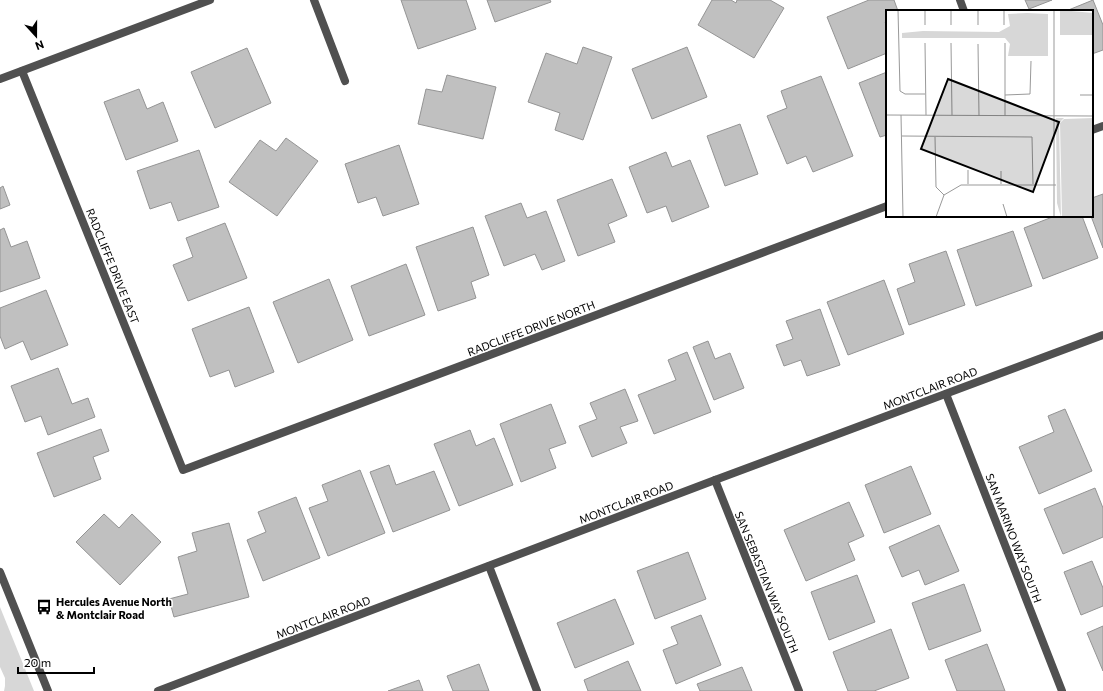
<svg xmlns="http://www.w3.org/2000/svg" width="1103" height="691" font-family="Commissioner,sans-serif">
  <style>
    .green { fill: #d7d7d7 }
    .building { fill: #c0c0c0; stroke: #949494 }
    .lines { fill: none; stroke-linecap: round; stroke-linejoin: round }
    .minor { stroke: #505050; stroke-width: 8 }
    .tertiary { stroke: #505050; stroke-width: 8 }
    .labels { text-anchor: middle; dominant-baseline: central; stroke-width: 3; stroke-linejoin: round; paint-order: stroke }
    .street-label { font-size: 11px; fill: #000; stroke: #fff }
    .poi-label { font-size: 11px; font-weight: bold; fill: #000; stroke: #fff; text-anchor: start }
    .inset-road { fill: none; stroke: #999; stroke-width: 1 }
    .view { fill: #000; fill-opacity: 0.15; stroke: #000; stroke-width: 2 }
    .inset-edge { fill: none; stroke: #000; stroke-width: 2 }
  </style>
  <rect width="100%" height="100%" fill="#fff"/>
  <!-- green -->
  <path class="green" d="M0,607L34,691H4L5,686V678L0,667Z"/>
  <!-- building -->
  <g class="building">
    <path d="M401,0H466L476,29L418,49Z"/>
    <path d="M487,0H550L551,2L495,22Z"/>
    <path d="M712,0H731L736,3L737,0H770L784,8L754,58L698,25Z"/>
    <path d="M869,0H894L898,11H887V21L885,22L887,26V53L848,69L827,17Z"/>
    <path d="M1025,0H1052L1029,9Z"/>
    <path d="M1093,0L1103,25V50L1092,54V11H1066Z"/>
    <path d="M583,47L612,57L583,140L555,130L560,113L528,102L546,53L577,64Z"/>
    <path d="M687,47L707,97L652,119L632,69Z"/>
    <path d="M247,48L271,103L215,128L191,72Z"/>
    <path d="M887,72V135L880,137L859,83Z"/>
    <path d="M447,75L496,87L483,139L418,124L426,89L442,92Z"/>
    <path d="M821,76L853,156L813,172L806,156L787,164L767,116L787,108L781,91Z"/>
    <path d="M139,89L147,109L163,102L178,141L126,160L104,102Z"/>
    <path d="M740,124L758,174L725,186L707,136Z"/>
    <path d="M286,138L318,161L277,216L229,182L260,140L276,151Z"/>
    <path d="M399,145L419,204L383,216L376,197L358,203L345,164Z"/>
    <path d="M199,150L219,207L178,221L171,202L150,209L137,171Z"/>
    <path d="M666,152L672,167L690,160L709,207L672,222L666,206L647,213L629,167Z"/>
    <path d="M612,179L627,216L608,224L615,242L578,256L557,200Z"/>
    <path d="M3,186L10,205L0,209V188Z"/>
    <path d="M1103,194V248L1091,216H1092V198Z"/>
    <path d="M521,203L527,218L546,211L565,261L542,270L535,254L504,266L485,216Z"/>
    <path d="M1055,216H1082L1098,258L1043,279L1024,228Z"/>
    <path d="M225,223L247,278L188,301L173,265L193,257L186,238Z"/>
    <path d="M473,227L489,275L471,282L476,298L438,311L416,247Z"/>
    <path d="M4,228L11,247L27,241L40,278L0,292V230Z"/>
    <path d="M1013,231L1032,286L976,306L957,250Z"/>
    <path d="M946,251L965,305L909,325L897,289L915,282L909,264Z"/>
    <path d="M406,264L425,315L369,336L351,286Z"/>
    <path d="M329,279L353,340L298,363L273,302Z"/>
    <path d="M884,280L904,334L848,355L827,302Z"/>
    <path d="M46,290L68,345L31,360L23,341L5,349L0,336V308Z"/>
    <path d="M249,307L274,372L235,387L229,370L210,377L192,329Z"/>
    <path d="M820,309L840,365L807,376L801,360L784,366L776,345L793,339L786,321Z"/>
    <path d="M708,341L715,359L730,353L744,388L714,400L693,347Z"/>
    <path d="M687,352L711,412L654,434L638,395L676,380L668,360Z"/>
    <path d="M58,368L72,404L88,398L95,417L48,435L41,416L25,422L11,386Z"/>
    <path d="M625,389L638,421L620,427L627,443L592,457L579,426L597,419L590,403Z"/>
    <path d="M551,404L566,443L549,449L556,468L521,482L500,424Z"/>
    <path d="M1065,409L1092,471L1039,494L1019,447L1054,432L1048,416Z"/>
    <path d="M101,429L109,451L93,457L101,479L54,497L37,453Z"/>
    <path d="M470,430L476,446L494,438L513,485L459,506L434,444Z"/>
    <path d="M389,465L396,485L434,471L450,510L393,532L370,472Z"/>
    <path d="M911,466L931,514L884,533L865,485Z"/>
    <path d="M360,470L385,533L328,556L309,508L328,501L322,485Z"/>
    <path d="M1095,488L1103,508V537L1063,554L1044,509Z"/>
    <path d="M296,497L320,558L263,581L247,540L266,532L258,512Z"/>
    <path d="M849,502L864,536L848,543L855,560L806,581L784,530Z"/>
    <path d="M104,514L119,528L132,514L161,542L120,585L76,542Z"/>
    <path d="M229,523L249,597L174,617L169,599L188,594L178,557L197,551L192,533Z"/>
    <path d="M939,525L959,571L925,585L919,570L902,577L889,547Z"/>
    <path d="M688,552L706,599L655,619L637,571Z"/>
    <path d="M1092,561L1103,588V606L1081,615L1064,572Z"/>
    <path d="M857,575L875,622L829,640L811,592Z"/>
    <path d="M964,584L981,631L929,650L912,603Z"/>
    <path d="M615,599L634,644L575,668L557,623Z"/>
    <path d="M701,615L721,665L676,684L663,650L678,644L671,627Z"/>
    <path d="M1103,626V671L1087,633Z"/>
    <path d="M891,629L909,678L874,691H848L833,652Z"/>
    <path d="M987,644L1005,691H957L945,660Z"/>
    <path d="M628,661L641,691H588L584,680Z"/>
    <path d="M479,664L489,691H453L447,676Z"/>
    <path d="M742,667L752,691H700L697,684Z"/>
    <path d="M419,680L423,691H388Z"/>
  </g>
  <g class="lines">
    <!-- minor -->
    <g class="minor">
      <path d="M314,0L345,81"/>
      <path d="M960,0L964,11"/>
      <path d="M22,71L183,470L887,206"/>
      <path d="M0,79L210,0"/>
      <path d="M1092,130L1103,126"/>
      <path d="M946,394L1062,691"/>
      <path d="M715,480L799,691"/>
      <path d="M489,566L537,691"/>
    </g>
    <!-- tertiary -->
    <g class="tertiary">
      <path d="M0,572L48,691"/>
      <path d="M158,691L715,480L1103,335"/>
    </g>
  </g>
  <!-- icons -->
  <defs>
    <g id="bus-bare" transform="scale(1.2)"><path d="M-5-6H5V4H4V6H2V4H-2V6H-4V4H-5ZM-3.5-4V0h7V-4ZM-3.5 1.2v1.5H-2V1.2ZM2 1.2v1.5H3.5V1.2Z" fill="#000" stroke="#fff" stroke-width="2.5" paint-order="stroke"/></g>
  </defs>
  <g fill-rule="evenodd">
    <use href="#bus-bare" x="44" y="607"/>
  </g>
  <g class="labels">
    <!-- street labels -->
    <g class="street-label">
      <text transform="translate(113 266) rotate(68)">RADCLIFFE DRIVE EAST</text>
      <text transform="translate(531 328) rotate(-21)">RADCLIFFE DRIVE NORTH</text>
      <text transform="translate(930 388) rotate(-21)">MONTCLAIR ROAD</text>
      <text transform="translate(626 502) rotate(-21)">MONTCLAIR ROAD</text>
      <text transform="translate(1014 538) rotate(69)">SAN MARINO WAY SOUTH</text>
      <text transform="translate(767 582) rotate(68)">SAN SEBASTIAN WAY SOUTH</text>
      <text transform="translate(323 617) rotate(-21)">MONTCLAIR ROAD</text>
    </g>
    <!-- poi labels -->
    <g class="poi-label">
      <text x="56" y="601">Hercules Avenue North<tspan x="56" dy="13">&amp; Montclair Road</tspan></text>
    </g>
  </g>
  <!-- overview -->
  <g transform="translate(886 10)">
    <rect width="207" height="207" fill="#fff"/>
    <path d="M174,0L207,3V25H174ZM141,3L162,4V46H122L124,34L119,28H16V23L37,21L113,22L124,16L122,4ZM170,108H178L173,113L175,207L171,193ZM207,108V207H176L174,113L178,109Z" fill="#d7d7d7"/>
    <path class="inset-road" d="M12,0L14,81L19,84H39M39,0V15M65,0V15M92,0V15M118,0V15M168,0V207M39,33L40,105M65,33L66,105M119,33V106M92,34L93,106M119,85L144,84L145,51M194,85H207M0,105L207,106M15,105L17,207M16,126L146,127L147,174M49,127L50,177L58,185M82,160V174M115,174V161M117,194L121,207M50,207L58,185L75,175H170"/>
    <path class="view" d="M62,69L173,112L147,182L35,139Z"/>
    <rect width="207" height="207" class="inset-edge"/>
  </g>
  <!-- north arrow -->
  <g transform="translate(36 36) rotate(159)" stroke="#ffffff" stroke-width="3" paint-order="stroke">
  <path d="M0-3L7 15L0 10L-7 15Z" fill="#000000"/>
  <text y="-6" font-size="11" font-weight="bold" text-anchor="middle" fill="#000000">N</text>
  </g>
  <!-- scale -->
  <path d="M18 667v6h76v-6" fill="none" stroke="#000000" stroke-width="2"/>
  <text x="24" y="667" font-size="12" fill="#000000" stroke="#ffffff" stroke-width="3" paint-order="stroke">20 m</text>
</svg>
